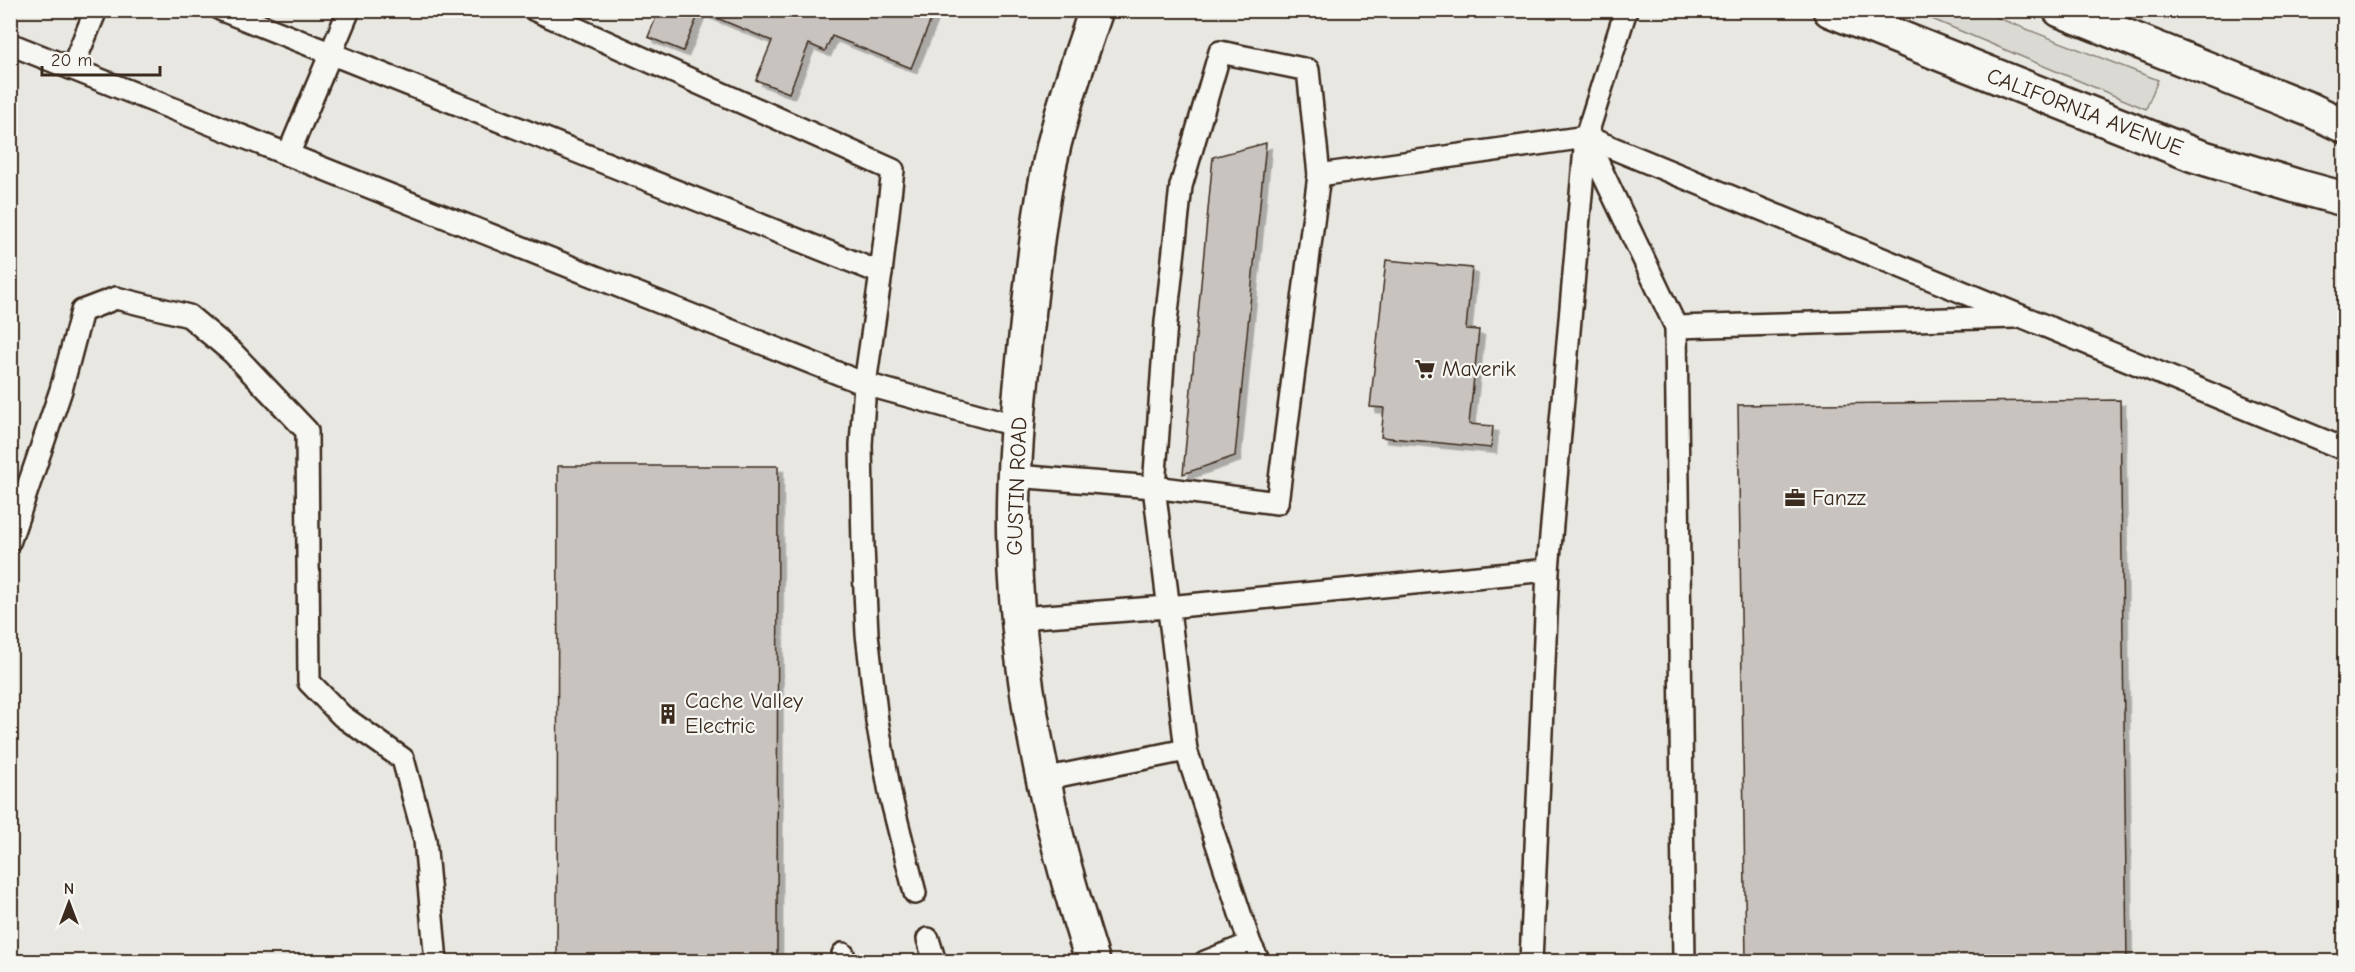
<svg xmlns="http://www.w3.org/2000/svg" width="2355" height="972" font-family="'Comic Neue',sans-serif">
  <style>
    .built { fill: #e8e7e2 }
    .green { fill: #dad9d3; stroke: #8a8278; stroke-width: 1.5 }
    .building { fill: #c8c3be; stroke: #3b2a1e; stroke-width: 1.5; filter: url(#shadow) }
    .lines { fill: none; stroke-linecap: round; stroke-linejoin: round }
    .service-casing { stroke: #3b2a1e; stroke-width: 26 }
    .minor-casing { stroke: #3b2a1e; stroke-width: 38 }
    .secondary-casing { stroke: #3b2a1e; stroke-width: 38 }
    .service { stroke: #f6f6f2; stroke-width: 21 }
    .minor { stroke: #f6f6f2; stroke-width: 33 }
    .secondary { stroke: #f6f6f2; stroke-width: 33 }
    .labels { text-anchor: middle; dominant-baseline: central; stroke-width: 4.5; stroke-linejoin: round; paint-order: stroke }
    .street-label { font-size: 22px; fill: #3b2a1e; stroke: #f6f6f2 }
    .poi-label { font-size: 22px; fill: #3b2a1e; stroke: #f6f6f2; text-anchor: start }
  </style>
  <defs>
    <filter id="shadow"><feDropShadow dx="5.5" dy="5.5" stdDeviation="0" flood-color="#0004"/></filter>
  </defs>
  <rect width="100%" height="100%" fill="#f6f6f2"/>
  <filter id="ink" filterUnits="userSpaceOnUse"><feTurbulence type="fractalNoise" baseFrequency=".0167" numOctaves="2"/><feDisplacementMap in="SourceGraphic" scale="12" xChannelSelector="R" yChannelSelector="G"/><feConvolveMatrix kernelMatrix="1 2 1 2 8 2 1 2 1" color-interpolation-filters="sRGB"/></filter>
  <g filter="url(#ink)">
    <!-- built -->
    <rect class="built" x="11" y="11" width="2333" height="950"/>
    <!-- green -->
    <path class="green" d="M1913,11H1980L2158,80L2146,109Z"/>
    <!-- building -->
    <g class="building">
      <path d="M659,10H935L911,68L832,36L825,51L809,44L789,93L756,80L772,41L700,11L683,51L648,37Z"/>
      <path d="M1266,143L1235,456L1183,474L1213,157Z"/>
      <path d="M1386,260L1472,268L1466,329L1479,330L1469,424L1493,426L1491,448L1381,437L1384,408L1370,407Z"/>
      <path d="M2120,400L2127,962H1746L1738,405Z"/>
      <path d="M558,466H778L777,962H557Z"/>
    </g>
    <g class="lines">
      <!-- service casing -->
      <g class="service-casing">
        <g id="service">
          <path d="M222,10L881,273"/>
          <path d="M535,10L893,170L881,273L865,384L861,445L863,547L867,634L877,721L891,798L915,893"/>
          <path d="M10,44L865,384L1018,426"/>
          <path d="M72,68L96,10"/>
          <path d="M1586,137L2344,449"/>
          <path d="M1586,138L1676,327L1684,962"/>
          <path d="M288,155L349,10"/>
          <path d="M1676,327L2014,317"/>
          <path d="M1015,476L1154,487L1166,322L1181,186L1220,52L1308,70L1319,175L1586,137L1626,10"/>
          <path d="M10,540L61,390L82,311L116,298L189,316L233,353L307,431L309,682L342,716L403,759L425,840L436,962"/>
          <path d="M1019,618L1168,607L1548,570L1586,137"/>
          <path d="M1043,779L1186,750"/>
          <path d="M928,939L935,962"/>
          <path d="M843,954L844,962"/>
          <path d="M1205,962L1250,944"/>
          <path d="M1259,962L1250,944L1186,750L1154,487L1277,503L1319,175"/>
          <path d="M1531,962L1548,570"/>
        </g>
      </g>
      <!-- minor casing -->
      <g class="minor-casing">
        <path id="minor" d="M1093,962C1049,827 1018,689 1014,547C1011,471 1020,394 1028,318C1035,254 1042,184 1060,122C1070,84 1084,47 1096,10"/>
      </g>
      <!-- secondary casing -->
      <g class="secondary-casing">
        <g id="secondary">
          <path d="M1830,10L2194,155L2296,186L2344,199"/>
          <path d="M2060,10L2311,110L2344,126"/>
        </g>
      </g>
      <!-- service -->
      <use href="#service" class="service"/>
      <!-- minor -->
      <use href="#minor" class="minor"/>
      <!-- secondary -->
      <use href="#secondary" class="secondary"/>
    </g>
  </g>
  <!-- icons -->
  <defs>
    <g id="supermarket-bare" transform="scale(1.62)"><path d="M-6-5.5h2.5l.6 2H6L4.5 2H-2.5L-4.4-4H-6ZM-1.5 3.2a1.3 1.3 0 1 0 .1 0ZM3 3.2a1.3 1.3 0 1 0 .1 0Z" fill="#3b2a1e" stroke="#f6f6f2" stroke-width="2.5" paint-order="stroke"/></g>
    <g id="office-bare" transform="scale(1.62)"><path d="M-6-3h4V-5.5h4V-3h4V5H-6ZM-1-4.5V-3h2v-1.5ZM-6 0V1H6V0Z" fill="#3b2a1e" stroke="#f6f6f2" stroke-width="2.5" paint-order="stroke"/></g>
    <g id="building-bare" transform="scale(1.62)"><path d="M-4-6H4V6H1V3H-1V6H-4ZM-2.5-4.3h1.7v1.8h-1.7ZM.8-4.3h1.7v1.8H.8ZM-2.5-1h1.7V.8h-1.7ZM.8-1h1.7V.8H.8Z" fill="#3b2a1e" stroke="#f6f6f2" stroke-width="2.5" paint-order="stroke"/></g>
  </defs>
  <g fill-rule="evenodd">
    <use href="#supermarket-bare" x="1425" y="369"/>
    <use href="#office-bare" x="1795" y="498"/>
    <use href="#building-bare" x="668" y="714"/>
  </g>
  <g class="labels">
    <!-- street labels -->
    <g class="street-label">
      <text transform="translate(2085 112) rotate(21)">CALIFORNIA AVENUE</text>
      <text transform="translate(1017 486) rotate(-88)">GUSTIN ROAD</text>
    </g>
    <!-- poi labels -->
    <g class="poi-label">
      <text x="1442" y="369">Maverik</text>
      <text x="1812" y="498">Fanzz</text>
      <text x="685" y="701">Cache Valley<tspan x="685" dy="25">Electric</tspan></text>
    </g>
  </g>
  <!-- margin -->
  <rect width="2355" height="972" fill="none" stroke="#f6f6f2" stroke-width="36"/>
  <rect x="18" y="18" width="2319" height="936" fill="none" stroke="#3b2a1e" stroke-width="2" filter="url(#ink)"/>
  <!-- north arrow -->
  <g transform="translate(69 903)" stroke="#f6f6f2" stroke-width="4.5" paint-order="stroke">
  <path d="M0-4.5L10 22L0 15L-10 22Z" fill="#3b2a1e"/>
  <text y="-9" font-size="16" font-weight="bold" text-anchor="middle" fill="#3b2a1e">N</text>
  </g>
  <!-- scale -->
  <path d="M42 66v9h118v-9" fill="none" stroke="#3b2a1e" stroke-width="3"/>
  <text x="51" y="66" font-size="18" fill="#3b2a1e" stroke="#f6f6f2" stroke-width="4.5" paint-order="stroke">20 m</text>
</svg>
